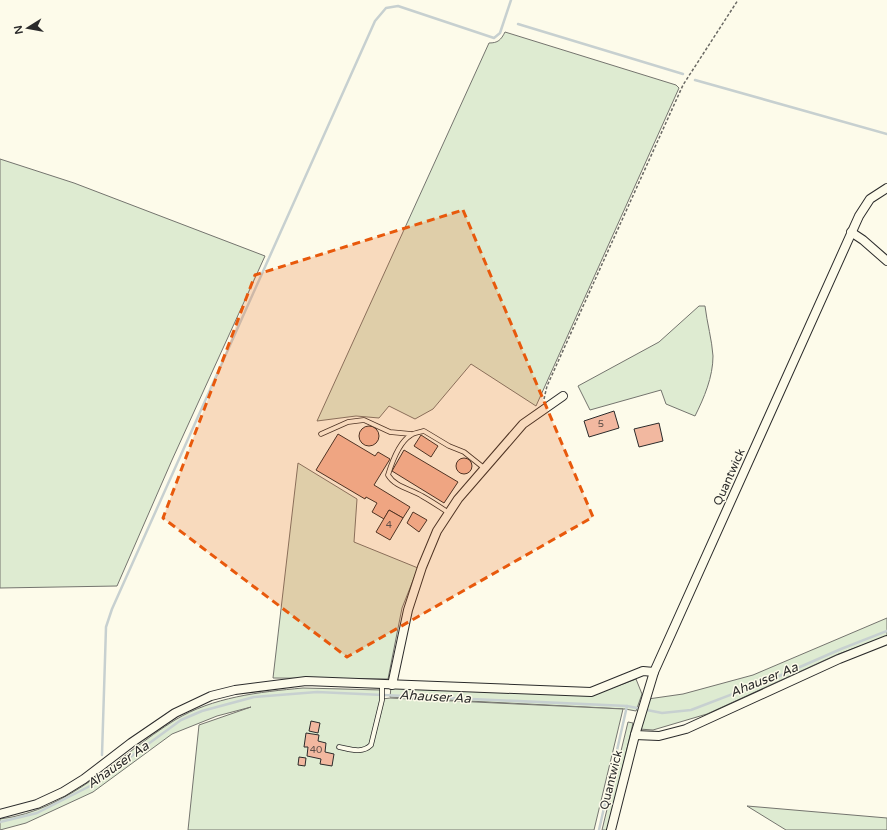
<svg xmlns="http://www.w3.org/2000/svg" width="887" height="830" font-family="'Varela Round',sans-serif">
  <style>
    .green { fill: #deebd1; stroke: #74746e }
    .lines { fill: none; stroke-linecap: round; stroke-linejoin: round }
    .stream { stroke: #c7d0d0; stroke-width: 2.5 }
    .building { fill: #f2b8a0; stroke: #2b2b2b }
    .lane-casing { stroke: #2b2b2b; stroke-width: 5.5 }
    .street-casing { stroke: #2b2b2b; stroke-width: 10 }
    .path { stroke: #6a6964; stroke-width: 1.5; stroke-dasharray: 3 2; stroke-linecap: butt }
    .lane { stroke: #fdfbea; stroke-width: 4 }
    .street { stroke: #fdfbea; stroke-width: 8 }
    .marked { fill: #e8590c; fill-opacity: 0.2; stroke: #e8590c; stroke-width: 3; stroke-dasharray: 8 5; stroke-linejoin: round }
    .labels { text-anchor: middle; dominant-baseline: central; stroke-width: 3; stroke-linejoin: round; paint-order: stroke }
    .number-label { font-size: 10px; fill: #5d4e48 }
    .street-label { font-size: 12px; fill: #2b2b2b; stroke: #fdfbea }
    .water-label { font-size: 13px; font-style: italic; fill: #2b2b2b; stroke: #fdfbea }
  </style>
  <rect width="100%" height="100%" fill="#fdfbea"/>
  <!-- green -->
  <g class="green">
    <path d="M505,32L676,85L679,88L536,406L471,364L433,409L415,419L389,406L379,418L356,416L317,421L489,43C498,43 501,40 505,32Z"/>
    <path d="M0,159L74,183L265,256L172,460L117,586L0,588Z"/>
    <path d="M699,306H705C707,323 712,340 713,356C713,377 704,398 695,416L666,404L661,390L590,410L578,386L659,342Z"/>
    <path d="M298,463L357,499L354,542L418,568L402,608L388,679L273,678Z"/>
    <path d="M887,618V636L836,655L707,714L653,730L639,729L648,699L683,694L753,675Z"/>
    <path d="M636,679L642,694L636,711L625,709L390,697L391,687L592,693L604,691Z"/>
    <path d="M303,688L383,690L382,699L390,698L623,709L594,830H188L199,725L251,707L217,716L172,734L93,792L26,823L0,830V819C71,810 117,756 175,720C213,697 259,692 303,688Z"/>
    <path d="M628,722L633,723L608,830H602Z"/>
    <path d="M747,806L887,818V830H786Z"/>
  </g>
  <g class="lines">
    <!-- stream -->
    <g class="stream">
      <path d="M518,24L683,74"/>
      <path d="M695,80L887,134"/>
      <path d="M102,755L106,627L112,609L375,21L386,8L398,6L494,38L500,33L511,0"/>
      <path d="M0,822L37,813L92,785L181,720L202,711L254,697L317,692L627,706L662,713L691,710L777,677L841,649L887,631"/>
      <path d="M599,830L627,706"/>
    </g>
  </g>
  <!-- building -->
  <g class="building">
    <path d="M614,411L619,428L589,437L584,421Z"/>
    <path d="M659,423L663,441L639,447L634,429Z"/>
    <circle cx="369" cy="436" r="10"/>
    <path d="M338,434L375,456L378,452L390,459L374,485L410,507L403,518L389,510L384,519L372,512L377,503L366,497L365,499L316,470Z"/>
    <path d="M421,435L438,446L431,457L414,446Z"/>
    <path d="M404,450L458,482L444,503L392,471Z"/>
    <circle cx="464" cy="466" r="8"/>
    <path d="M389,510L403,518L390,540L376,532Z"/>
    <path d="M413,512L427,520L419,532L407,523Z"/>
    <path d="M311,721L320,723L318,733L309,731Z"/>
    <path d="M306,733L319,735L318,741L326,743L325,752L334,754L332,766L320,764L321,759L307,756L308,747H304Z"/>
    <path d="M299,757L306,758L305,766L298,765Z"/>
  </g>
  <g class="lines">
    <!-- lane casing -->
    <g class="lane-casing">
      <g id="lane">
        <path d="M321,434L348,422L364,420L390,432L411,434"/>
        <path d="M449,513C440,507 431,501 422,496C411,489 395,487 388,475C392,462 399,442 411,435C414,433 420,432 424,431L449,446L464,452L484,468"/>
        <path d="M339,747C350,749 362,754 371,745L382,700V684"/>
      </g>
    </g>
    <!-- street casing -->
    <g class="street-casing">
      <g id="street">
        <path d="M851,232L863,240L887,261"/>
        <path d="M392,685L408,610L422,567L437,531L458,499L523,424L563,396"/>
        <path d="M635,735L659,736L686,729L839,659L887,640"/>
        <path d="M0,814L37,804L63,792L84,779L131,743L175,713L211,696L235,690L306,681L591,692L643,671L654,672"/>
        <path d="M611,830L635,735L654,672L859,216L870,199L887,188"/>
      </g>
    </g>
    <!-- path -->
    <path class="path" d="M544,399L547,386L683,85L738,0"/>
    <!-- lane -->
    <use href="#lane" class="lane"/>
    <!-- street -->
    <use href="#street" class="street"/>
  </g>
  <!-- marked area -->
  <path class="marked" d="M463,210L593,517L347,657L163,518L255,275Z"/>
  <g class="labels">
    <!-- number labels -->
    <g class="number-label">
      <text x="601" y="424">5</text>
      <text x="389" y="525">4</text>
      <text x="316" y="750">40</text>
    </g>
    <!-- street labels -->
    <g class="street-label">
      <text transform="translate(729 477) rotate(-66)">Quantwick</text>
      <text transform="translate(611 780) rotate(-76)">Quantwick</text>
    </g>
    <!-- water labels -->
    <g class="water-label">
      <text transform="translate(764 680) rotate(-22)">Ahauser Aa</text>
      <text transform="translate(435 697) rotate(3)">Ahauser Aa</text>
      <text transform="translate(118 765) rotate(-35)">Ahauser Aa</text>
    </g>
  </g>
  <!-- north arrow -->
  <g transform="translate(28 28) rotate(259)" stroke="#fdfbea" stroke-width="3" paint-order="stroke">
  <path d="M0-3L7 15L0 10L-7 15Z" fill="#2b2b2b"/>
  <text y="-6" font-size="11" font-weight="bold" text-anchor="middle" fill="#2b2b2b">N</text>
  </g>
</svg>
